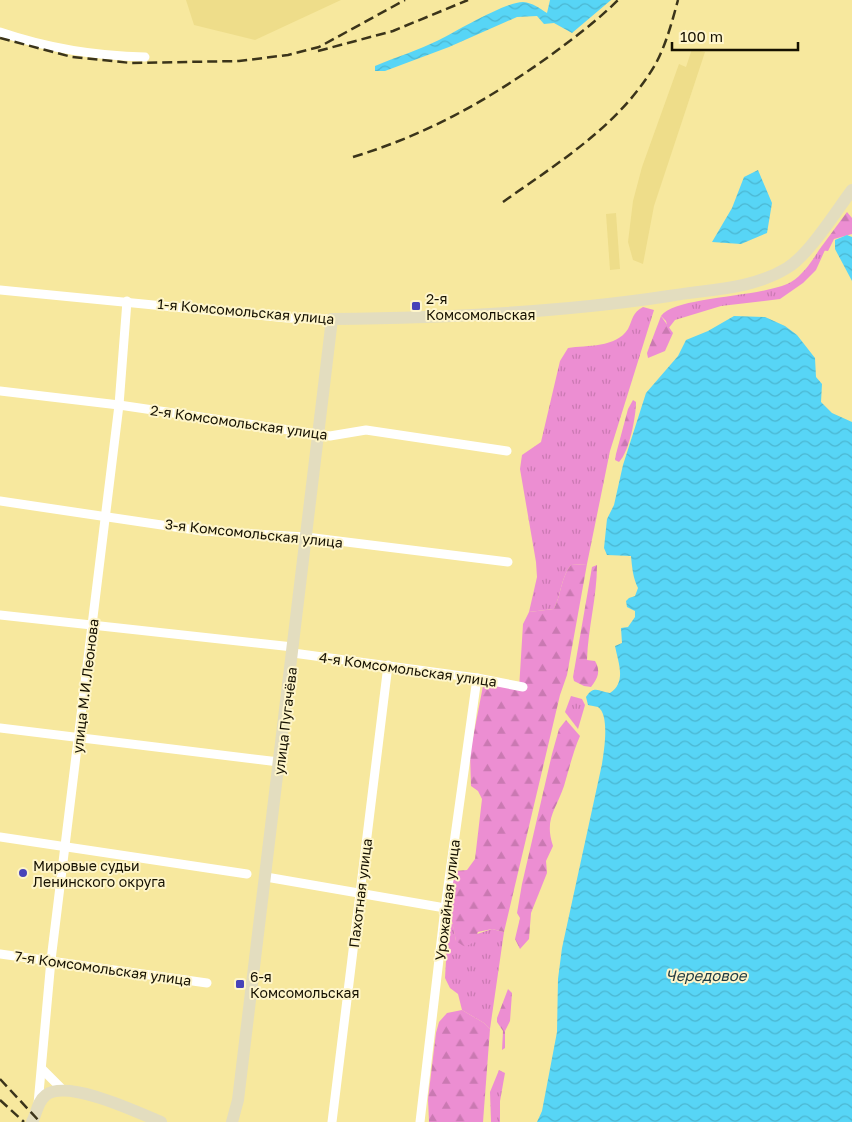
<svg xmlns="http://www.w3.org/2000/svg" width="852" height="1122" font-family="'Golos Text',sans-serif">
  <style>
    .built { fill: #eedd8a }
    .grass { fill: url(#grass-tufts) }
    .forest { fill: url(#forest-firs) }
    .water { fill: url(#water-waves) }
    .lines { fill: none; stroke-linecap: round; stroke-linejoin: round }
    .street { stroke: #fff; stroke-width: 9 }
    .secondary { stroke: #e3ddbf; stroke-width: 12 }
    .rail { stroke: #3b341a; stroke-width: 2.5; stroke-dasharray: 10 5; stroke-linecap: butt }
    .poi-dot { fill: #4743b9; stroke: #fef5ca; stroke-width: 2 }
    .labels { text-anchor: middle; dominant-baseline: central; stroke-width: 4; stroke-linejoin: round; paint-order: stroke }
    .poi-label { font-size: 14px; fill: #161100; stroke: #fef5ca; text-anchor: start }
    .street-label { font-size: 14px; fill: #161100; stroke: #fef5ca }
    .water-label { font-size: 15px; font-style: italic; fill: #1e3941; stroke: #fef5ca }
  </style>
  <defs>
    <pattern id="grass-tufts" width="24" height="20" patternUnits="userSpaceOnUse" patternTransform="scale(1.25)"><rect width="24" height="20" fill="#ec8ed2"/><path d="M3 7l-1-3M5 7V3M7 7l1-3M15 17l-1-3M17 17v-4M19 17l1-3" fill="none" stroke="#ca79b2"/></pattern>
    <pattern id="forest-firs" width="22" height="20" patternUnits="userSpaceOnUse" patternTransform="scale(1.25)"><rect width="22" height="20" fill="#ec8ed2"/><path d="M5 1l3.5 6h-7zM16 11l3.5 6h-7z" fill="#ca79b2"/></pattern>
    <pattern id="water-waves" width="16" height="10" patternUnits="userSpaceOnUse" patternTransform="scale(1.25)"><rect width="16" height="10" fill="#57d5f6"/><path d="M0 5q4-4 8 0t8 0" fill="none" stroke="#4bb6d1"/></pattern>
  </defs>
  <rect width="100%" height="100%" fill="#f7e89e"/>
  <!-- built -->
  <g class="built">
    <path d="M186,0H341L255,40L194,25Z"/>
    <path d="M692,49L705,52L654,206L643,264L633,260L628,242L633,201L642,167L679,64L686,67Z"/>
    <path d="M616,213L620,269L610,270L606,214Z"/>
  </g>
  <!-- grass -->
  <g class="grass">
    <path d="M819,250H825L816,270L803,283L780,299L721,306L675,320L668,329L666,321L661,316C675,296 762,298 791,282C803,275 812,261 819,250Z"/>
    <path d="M643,307L654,310L610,451L587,564L571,565C561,577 561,595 554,609L529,612L537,577L536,562L520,469L522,455L541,442L560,361L568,348C587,345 616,348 628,329C633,319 632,313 643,307Z"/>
    <path d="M571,696L582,699L585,705L578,729L565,712Z"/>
    <path d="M453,924L456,941L492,929L504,932L490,1029L484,1023L462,1010L458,994L450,988L445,978L448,925Z"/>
    <path d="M499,1070L505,1073L500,1101V1122H491L490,1092Z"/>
  </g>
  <!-- forest -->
  <g class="forest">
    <path d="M847,212L852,218V234L834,239L828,251L819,250Z"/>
    <path d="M661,316L673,333L665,351L648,358L647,353Z"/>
    <path d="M633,400L636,402C636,417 629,452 619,462L615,460L616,454L628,409Z"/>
    <path d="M587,564L567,675L560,695L504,932L492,929L478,932L474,942L465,947L456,941L449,906L455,871L467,870L475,859L482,799L478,791L471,786L470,753L483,686L489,684L519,689L523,624L529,612L554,609C561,595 561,577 571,565Z"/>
    <path d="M597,565C597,597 588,628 587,660L595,661C601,671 598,678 591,687L584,686L574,681L573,677L592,567Z"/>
    <path d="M566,720L580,736C573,752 569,769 564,786C556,810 544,819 553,846L546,861L547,873L531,913L529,939L520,949L515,939L520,918L517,913L522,884L552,754L559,729Z"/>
    <path d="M508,989L512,993L510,1021L505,1031V1048L502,1050L503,1031L497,1022V1018Z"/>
    <path d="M462,1010L484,1023L490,1029L483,1122H429L428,1099L436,1033L439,1022L447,1013Z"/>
  </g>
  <!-- water -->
  <g class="water">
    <path d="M550,0H611L572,33L554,23L544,24L537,16L517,17L449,47L385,71H375V66C396,57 419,50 439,40C457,31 505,2 523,2C533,3 539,8 547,13Z"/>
    <path d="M758,170L772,203L767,233L741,244L712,242L732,208L744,177Z"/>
    <path d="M847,235L852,237V281L835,249V240Z"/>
    <path d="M734,316L765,317L785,326L797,335L815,358L816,377L822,384L821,402L832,413L852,422V1122H537L542,1111L557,1032L558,979L562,948L602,764C604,751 610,715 598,707L588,705L586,697C594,684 600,692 610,693C627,682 618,662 615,646L622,643L621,628L628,627L635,617V611L627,607L626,601L629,598L635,596L638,588C633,578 632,567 631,556L607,555L604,548L607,519L614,505L623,465L646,393L678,356L686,340L708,331Z"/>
  </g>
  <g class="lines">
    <!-- street -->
    <g class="street">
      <path d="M0,32C47,48 96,56 145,57"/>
      <path d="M0,290L287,318L332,319"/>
      <path d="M0,391L119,405L330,436L366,430L507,451"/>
      <path d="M0,501L202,531L306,537L508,562"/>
      <path d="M0,615L293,647"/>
      <path d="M293,653L477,678L523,687"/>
      <path d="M0,728L279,762"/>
      <path d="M0,837L247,874"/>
      <path d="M266,877L445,908"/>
      <path d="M0,954L207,983"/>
      <path d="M43,1070L64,1091"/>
      <path d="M38,1104L51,960L119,405L127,301"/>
      <path d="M332,1122L388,665"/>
      <path d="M420,1122L445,908L477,678"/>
    </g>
    <!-- secondary -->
    <g class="secondary">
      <path d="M32,1122C37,1113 37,1102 46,1095C68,1079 137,1112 161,1122"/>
      <path d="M232,1122L238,1100L332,319C445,318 558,313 669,296C709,289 751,290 787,268C809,255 836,211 852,190"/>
    </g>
    <!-- rail -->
    <g class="rail">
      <path d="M0,38L72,57L131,63L239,61L288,55L319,47L405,0"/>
      <path d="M318,51L393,31L468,0"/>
      <path d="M353,157C425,135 483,103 544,60C570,41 596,22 618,0"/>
      <path d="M503,202C559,162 619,126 655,65C666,45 672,22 678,0"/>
      <path d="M0,1079L40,1122"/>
      <path d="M0,1100L24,1122"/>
    </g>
  </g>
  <!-- markers -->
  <g class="poi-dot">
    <rect x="411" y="301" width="10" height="10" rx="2.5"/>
    <circle cx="23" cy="873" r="5"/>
    <rect x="235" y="979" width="10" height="10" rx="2.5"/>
  </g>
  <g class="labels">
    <!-- poi labels -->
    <g class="poi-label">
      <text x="426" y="298">2-я<tspan x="426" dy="16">Комсомольская</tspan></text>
      <text x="33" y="865">Мировые судьи<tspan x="33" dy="16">Ленинского округа</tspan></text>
      <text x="250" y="976">6-я<tspan x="250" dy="16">Комсомольская</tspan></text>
    </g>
    <!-- street labels -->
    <g class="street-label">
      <text transform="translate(246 311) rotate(5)">1-я Комсомольская улица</text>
      <text transform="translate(239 422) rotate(8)">2-я Комсомольская улица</text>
      <text transform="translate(254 533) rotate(6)">3-я Комсомольская улица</text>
      <text transform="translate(408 669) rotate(8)">4-я Комсомольская улица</text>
      <text transform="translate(85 686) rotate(-83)">улица М.И.Леонова</text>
      <text transform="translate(285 721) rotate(-83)">улица Пугачёва</text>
      <text transform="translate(360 893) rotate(-83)">Пахотная улица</text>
      <text transform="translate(447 900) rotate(-83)">Урожайная улица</text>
      <text transform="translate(103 968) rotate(8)">7-я Комсомольская улица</text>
    </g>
    <!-- water labels -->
    <g class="water-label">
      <text x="706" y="975">Чередовое</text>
    </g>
  </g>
  <!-- scale -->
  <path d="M672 42v8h126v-8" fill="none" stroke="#161100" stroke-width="2.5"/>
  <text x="680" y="42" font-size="15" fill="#161100" stroke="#fef5ca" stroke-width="4" paint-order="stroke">100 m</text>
</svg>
